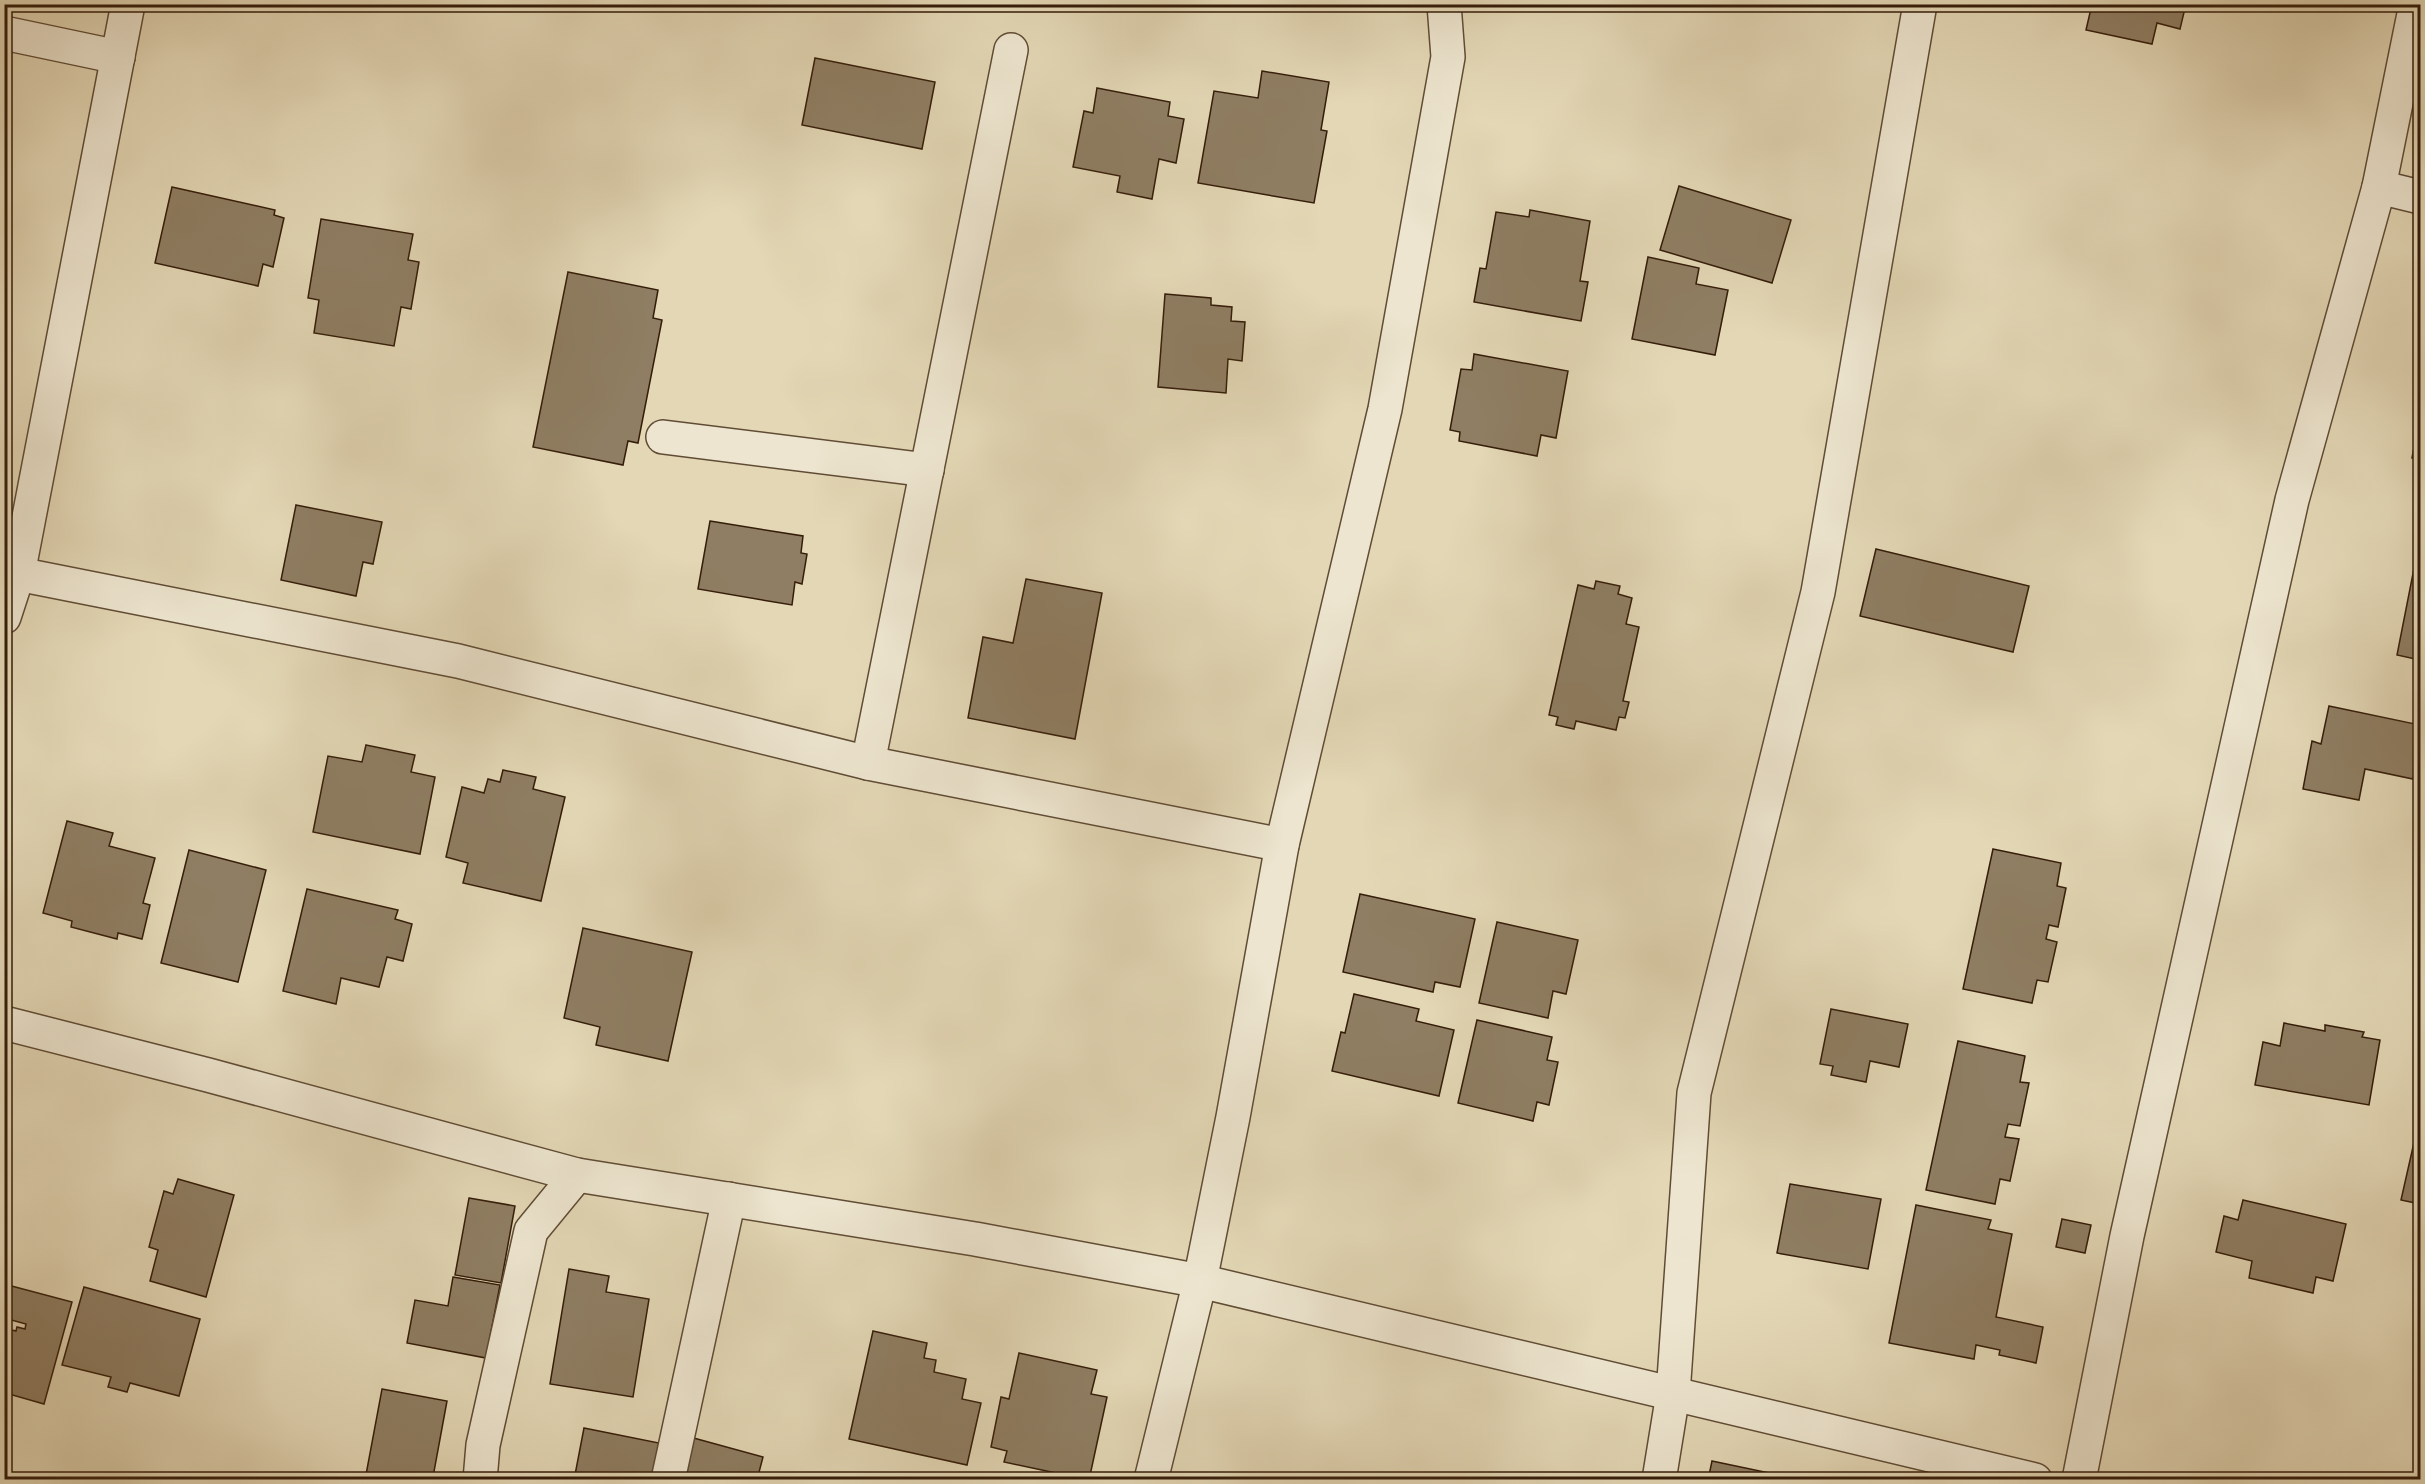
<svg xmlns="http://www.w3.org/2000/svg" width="2425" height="1484" font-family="'Sorts Mill Goudy',serif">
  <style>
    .building { fill: #8f7e63; stroke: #351d0a; stroke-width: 1.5 }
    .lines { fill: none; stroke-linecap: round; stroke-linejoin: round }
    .minor-casing { stroke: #604c35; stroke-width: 36 }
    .minor { stroke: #ede5cf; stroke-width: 33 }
  </style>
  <rect width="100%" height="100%" fill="#e3d7b5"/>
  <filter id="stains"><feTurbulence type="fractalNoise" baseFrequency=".00333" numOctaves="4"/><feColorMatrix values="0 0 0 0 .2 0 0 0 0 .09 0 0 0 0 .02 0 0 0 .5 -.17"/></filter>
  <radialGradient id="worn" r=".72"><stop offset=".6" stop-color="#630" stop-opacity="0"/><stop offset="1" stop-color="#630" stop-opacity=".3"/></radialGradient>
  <!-- building -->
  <g class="building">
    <path d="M2092,4H2186L2180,29L2157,23L2152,44L2086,30Z"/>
    <path d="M815,58L935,82L922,149L802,125Z"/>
    <path d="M1262,71L1329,82L1321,130L1327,131L1314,203L1198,183L1214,91L1258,98Z"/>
    <path d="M1097,88L1170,102L1168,116L1184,119L1176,163L1159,159L1152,199L1117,192L1120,176L1073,167L1084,111L1093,113Z"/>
    <path d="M1679,186L1791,220L1772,283L1660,250Z"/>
    <path d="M172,187L275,210L274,215L284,218L273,267L263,264L258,286L155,263Z"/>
    <path d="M1530,210L1590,221L1580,281L1588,282L1581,321L1474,302L1480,268L1486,269L1496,212L1529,217Z"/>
    <path d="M321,219L413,234L408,260L419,262L411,309L401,307L394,346L314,333L319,300L308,298Z"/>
    <path d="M1648,257L1699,268L1696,284L1728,290L1715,355L1632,339Z"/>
    <path d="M568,272L658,290L653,318L662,320L638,443L628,441L623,465L533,447Z"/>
    <path d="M1165,294L1211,298V305L1232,307L1231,321L1245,322L1242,361L1228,359L1226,393L1158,387Z"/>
    <path d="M1474,354L1568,371L1556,438L1541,435L1537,456L1459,441L1460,432L1450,430L1461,369L1472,370Z"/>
    <path d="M2420,417V460L2412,458Z"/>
    <path d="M296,505L382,522L373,564L363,562L356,596L281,580Z"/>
    <path d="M710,521L803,536L801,553L807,554L802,584L795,582L792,605L698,589Z"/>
    <path d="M2418,548H2420V660L2397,655Z"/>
    <path d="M1876,549L2029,586L2013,652L1860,616Z"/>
    <path d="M1026,579L1102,593L1075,739L968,718L983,637L1013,643Z"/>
    <path d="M1596,581L1620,586L1618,594L1632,598L1626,624L1639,627L1623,701L1629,702L1625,718L1619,717L1616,730L1576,721L1574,729L1556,725L1558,717L1549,715L1578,585L1594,589Z"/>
    <path d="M2329,706L2420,725V744L2413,779L2365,769L2359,800L2303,789L2312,741L2321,744Z"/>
    <path d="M366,745L415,755L411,772L435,777L420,854L313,832L328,756L362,762Z"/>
    <path d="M503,770L536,777L533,789L565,797L541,901L463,883L468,863L446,857L462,787L484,793L488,779L500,782Z"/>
    <path d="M67,821L113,833L109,846L155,858L143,903L150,905L142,939L118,933L117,939L71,927L72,921L43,913Z"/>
    <path d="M1993,849L2061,863L2057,886L2066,888L2058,927L2049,925L2046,939L2057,942L2048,982L2037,980L2032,1003L1963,989Z"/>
    <path d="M189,850L266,870L238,982L161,963Z"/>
    <path d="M307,889L398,910L395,919L412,924L403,961L387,957L379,987L341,978L336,1004L283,991Z"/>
    <path d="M1360,894L1475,919L1460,987L1435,982L1433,992L1343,972Z"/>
    <path d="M1497,922L1578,940L1566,994L1553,991L1548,1018L1479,1003Z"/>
    <path d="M583,928L692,952L668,1061L596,1045L600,1027L564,1018Z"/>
    <path d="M1354,994L1419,1009L1416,1021L1454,1030L1439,1096L1332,1071L1341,1032L1345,1033Z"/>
    <path d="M1831,1009L1908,1024L1899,1067L1870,1061L1866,1082L1831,1075L1833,1066L1820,1064Z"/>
    <path d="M1477,1020L1552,1037L1547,1060L1558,1062L1549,1105L1537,1102L1533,1121L1458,1103Z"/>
    <path d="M2284,1023L2325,1031V1025L2364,1032L2362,1037L2380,1040L2369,1105L2255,1085L2263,1042L2280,1046Z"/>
    <path d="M1958,1041L2025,1056L2020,1082L2029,1083L2020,1126L2008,1124L2005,1137L2019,1139L2010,1181L2000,1179L1995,1204L1926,1190Z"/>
    <path d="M2420,1116V1204L2401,1200Z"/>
    <path d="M178,1179L234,1195L206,1297L150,1281L158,1250L149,1247L164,1191L173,1194Z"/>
    <path d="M1790,1184L1881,1199L1868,1269L1777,1253Z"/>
    <path d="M469,1198L515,1206L501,1283L455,1275Z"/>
    <path d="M2243,1200L2346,1224L2333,1281L2316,1277L2313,1293L2249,1278L2252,1261L2216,1252L2224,1216L2238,1220Z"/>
    <path d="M1916,1205L1991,1220L1988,1229L2012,1234L1996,1317L2043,1327L2036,1363L1999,1355L2000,1350L1976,1345L1974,1359L1889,1343Z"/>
    <path d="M2062,1219L2091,1225L2085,1253L2056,1247Z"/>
    <path d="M569,1269L609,1276L606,1292L649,1299L633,1397L550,1384Z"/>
    <path d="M453,1277L500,1285L486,1358L407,1343L415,1300L448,1306Z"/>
    <path d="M4,1284L72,1302L44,1404L9,1394L11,1386L4,1385V1339L7,1329L16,1331L17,1327L25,1329L26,1324L4,1318Z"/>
    <path d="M84,1287L200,1319L179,1396L130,1383L127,1392L108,1387L111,1377L62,1365Z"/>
    <path d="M873,1331L927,1343L924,1358L936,1360L934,1372L966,1379L962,1399L981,1403L967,1465L849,1439Z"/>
    <path d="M1019,1353L1097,1370L1091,1394L1107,1397L1089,1480L1004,1462L1007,1451L991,1447L1001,1397L1009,1399Z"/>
    <path d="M382,1389L447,1401L433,1477L412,1474L411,1480H365Z"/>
    <path d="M584,1428L659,1443L652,1480H574Z"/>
    <path d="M690,1437L763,1457L758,1476L774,1480H679Z"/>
    <path d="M1712,1461L1802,1480H1708Z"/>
  </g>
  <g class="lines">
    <!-- minor casing -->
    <g class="minor-casing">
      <g id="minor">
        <path d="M4,33L118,57"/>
        <path d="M2379,187L2420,197"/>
        <path d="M663,437L927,470"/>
        <path d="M18,574L458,661L868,763L1282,845"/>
        <path d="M4,617L18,574L128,4"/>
        <path d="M868,763L1011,50"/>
        <path d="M4,1023L208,1075L577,1175L975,1239L1200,1281L2035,1480"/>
        <path d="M480,1480L483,1445L531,1231L577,1175"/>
        <path d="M668,1480L729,1199"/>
        <path d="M1151,1480L1200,1281L1233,1117L1282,845L1385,409L1448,57L1444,4"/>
        <path d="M1659,1480L1673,1394L1694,1093L1818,592L1920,4"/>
        <path d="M2079,1480L2127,1236L2292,500L2379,187L2416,4"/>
      </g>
    </g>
    <!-- minor -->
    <use href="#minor" class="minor"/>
  </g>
  <!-- margin -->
  <rect width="2425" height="1484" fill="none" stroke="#e3d7b5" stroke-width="24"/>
  <rect x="6" y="6" width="2413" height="1472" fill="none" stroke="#351d0a" stroke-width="3"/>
  <rect x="12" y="12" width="2401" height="1460" fill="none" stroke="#351d0a" stroke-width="1.5"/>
  <rect width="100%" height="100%" filter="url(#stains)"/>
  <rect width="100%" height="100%" fill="url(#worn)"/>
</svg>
